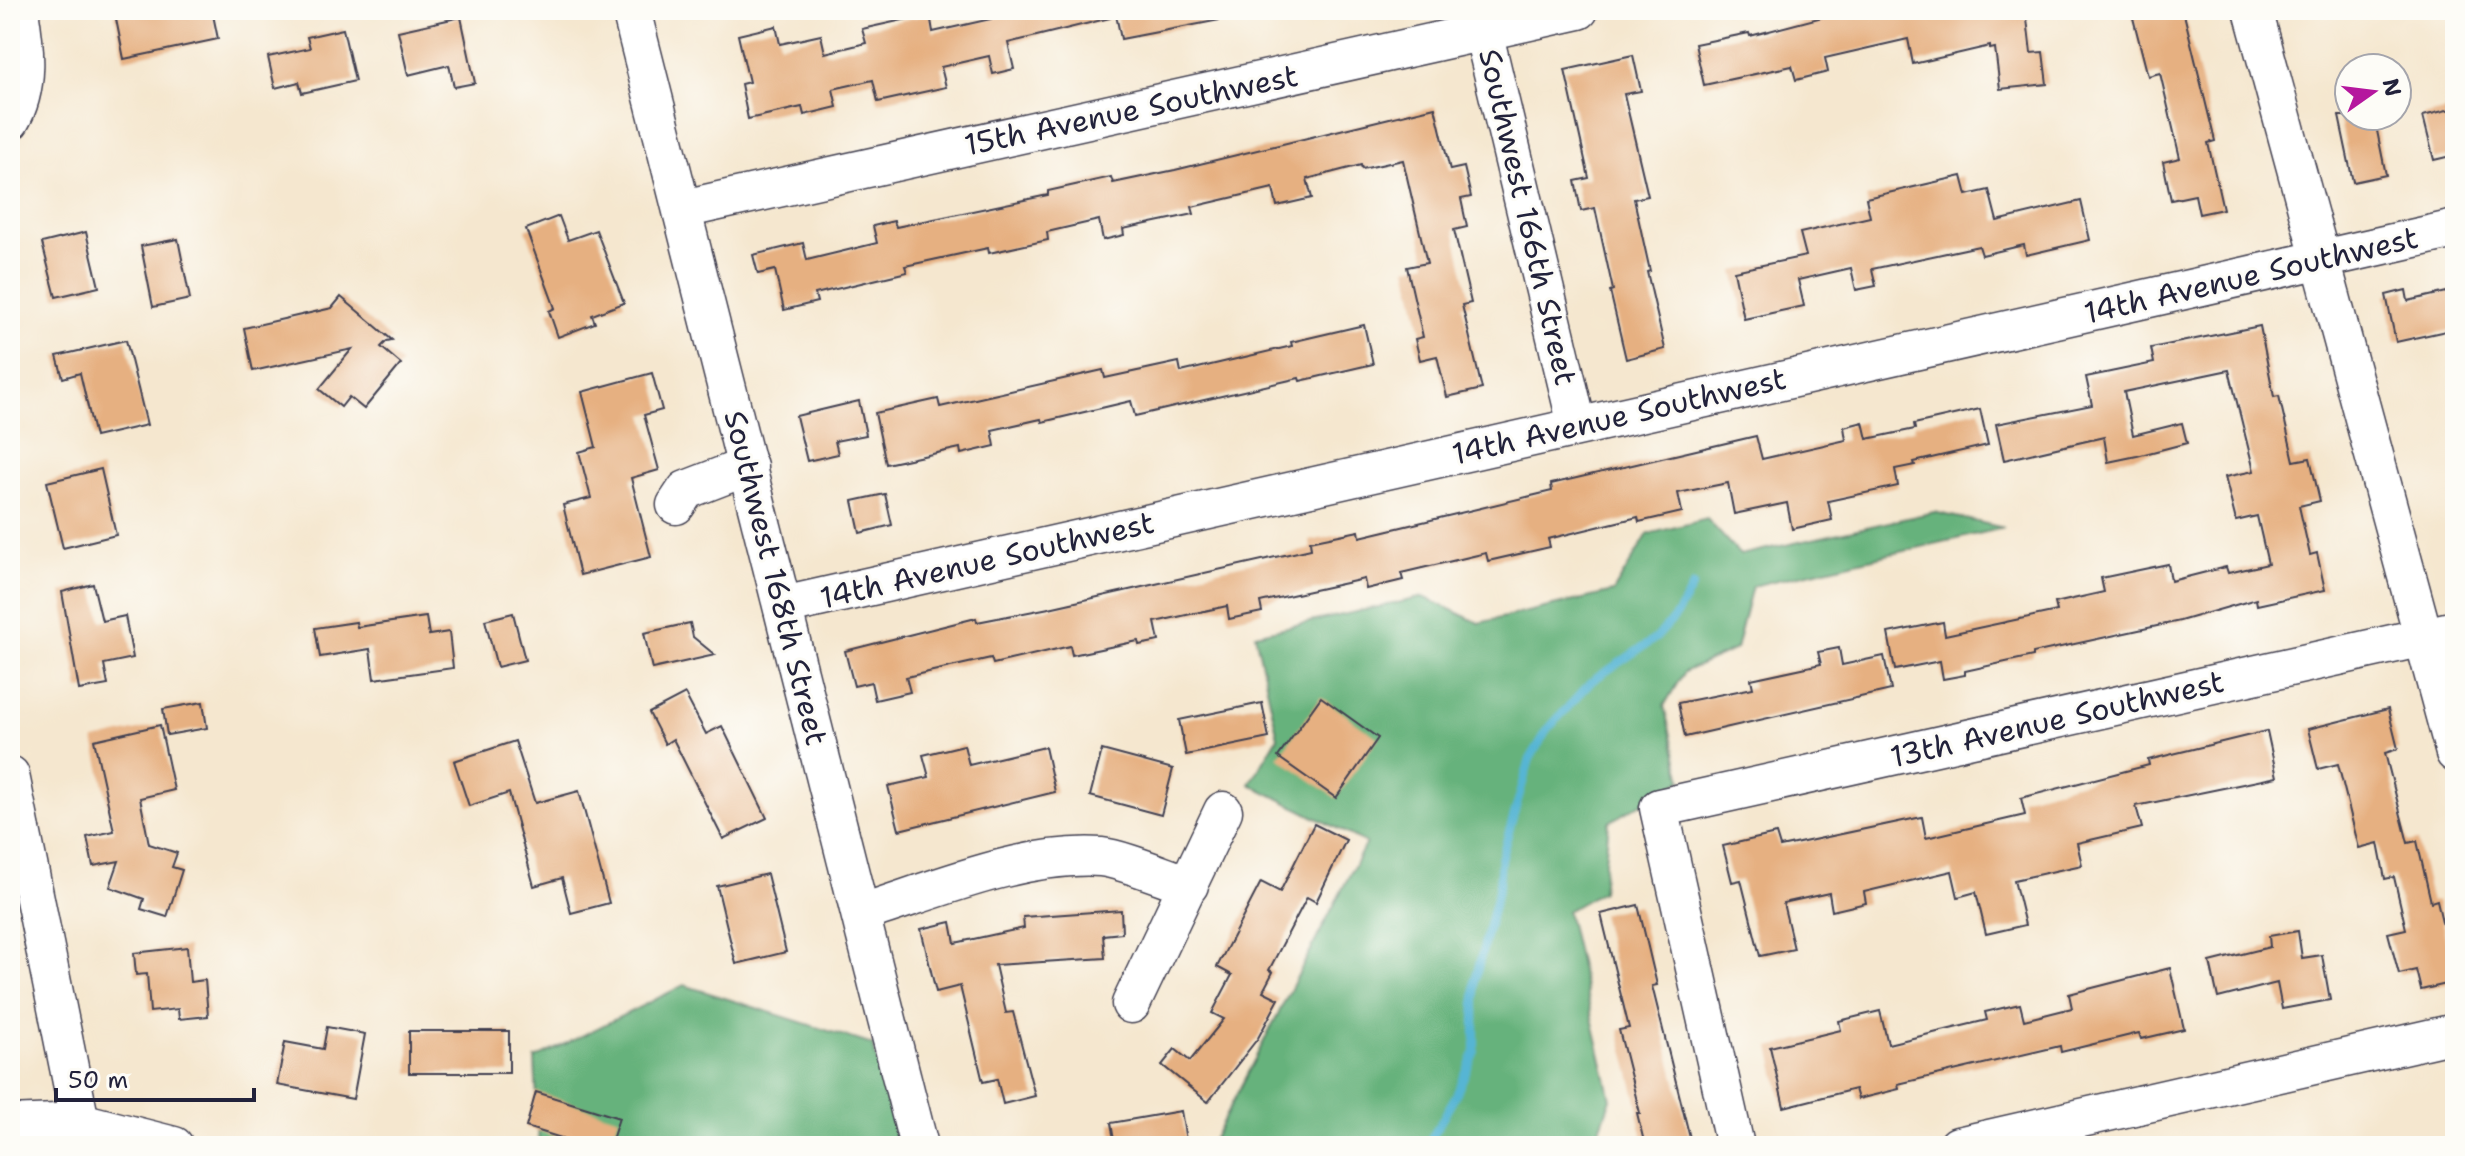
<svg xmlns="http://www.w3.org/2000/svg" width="2465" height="1156" font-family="'Shantell Sans',sans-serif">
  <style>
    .forest { fill: #66b27b; stroke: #446a5b; stroke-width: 2 }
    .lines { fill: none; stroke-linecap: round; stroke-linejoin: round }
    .stream { stroke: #56b5d4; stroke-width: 8 }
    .building { fill: #e6b081 }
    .minor-casing { stroke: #424051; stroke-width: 41 }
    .minor { stroke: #fff; stroke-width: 38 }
    .labels { text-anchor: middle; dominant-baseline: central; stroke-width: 6; stroke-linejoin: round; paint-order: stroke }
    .street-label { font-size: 30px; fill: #22223b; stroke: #fdfcf7 }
  </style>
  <rect width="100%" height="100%" fill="#fdfcf7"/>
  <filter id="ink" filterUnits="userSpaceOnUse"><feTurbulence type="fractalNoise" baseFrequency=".0125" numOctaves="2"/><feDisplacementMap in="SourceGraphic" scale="16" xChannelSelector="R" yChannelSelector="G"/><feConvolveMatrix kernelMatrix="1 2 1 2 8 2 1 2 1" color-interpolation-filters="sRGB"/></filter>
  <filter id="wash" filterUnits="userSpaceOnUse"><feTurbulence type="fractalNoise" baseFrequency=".006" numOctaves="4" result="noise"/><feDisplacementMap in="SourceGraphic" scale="32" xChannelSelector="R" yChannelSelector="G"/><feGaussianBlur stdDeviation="1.8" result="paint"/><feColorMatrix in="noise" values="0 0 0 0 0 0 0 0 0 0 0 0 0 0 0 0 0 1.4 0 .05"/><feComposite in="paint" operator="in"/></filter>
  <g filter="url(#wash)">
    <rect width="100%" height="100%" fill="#f5e7cf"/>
    <!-- forest -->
    <g class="forest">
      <path d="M1934,512L2004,528L1752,586L1736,649L1684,672L1664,706L1682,780L1609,822L1602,891L1567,911L1611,1099L1594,1146H1210L1366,843L1250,784L1278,737L1255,634L1424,597L1479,623L1613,592L1648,534L1707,519L1740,555Z"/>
      <path d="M684,985L873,1045L898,1146H539L535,1059Z"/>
    </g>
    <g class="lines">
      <!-- stream -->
      <path class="stream" d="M1427,1146L1456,1095L1475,1051V980L1499,886L1501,859L1530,759L1548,729L1592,681L1656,638L1675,617L1693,586"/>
    </g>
    <g id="blocks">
      <!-- building -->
      <g class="building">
        <path d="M132,10H212L218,39L124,59L115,14Z"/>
        <path d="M1030,10H1109L1110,18L1008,43L1014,69L993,74L989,56L941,67L946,87L878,102L873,80L833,89L837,107L804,115L802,107L748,119L741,84L749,82L738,35L776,26L780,44L821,35L825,53L866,43L862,29L930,14L933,32Z"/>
        <path d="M1115,10H1224L1225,19L1121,39Z"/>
        <path d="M1849,10H2026L2031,53L2043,52L2047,84L2000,89L1995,48L1990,49V46L1913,64L1908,39L1825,58L1828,72L1796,80L1792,66L1704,85L1695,44L1749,33L1750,36Z"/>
        <path d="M2131,10H2183L2215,141L2208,143L2223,209L2199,214L2195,195L2171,200L2163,162L2180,158L2160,73L2148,76Z"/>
        <path d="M461,17L475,83L454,87L449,65L408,75L398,31Z"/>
        <path d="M343,29L355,81L302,93L299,82L275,88L268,57L310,48L307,37Z"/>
        <path d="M1633,55L1641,91L1624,94L1648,196L1634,199L1650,271L1647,272L1665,349L1626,359L1610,291L1613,290L1595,208L1581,211L1575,181L1589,178L1565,70Z"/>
        <path d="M1435,107L1450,170L1464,167L1471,197L1461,199L1467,227L1454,230L1471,303L1462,305L1482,389L1447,397L1437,356L1420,360L1415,339L1423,337L1407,267L1427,263L1403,160L1362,169L1361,165L1307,179L1312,198L1277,206L1273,188L1192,207L1194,214L1123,229L1124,235L1103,240L1099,220L1047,232L1048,240L989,253L988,248L905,266L907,272L815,294L817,302L784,310L775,270L758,274L753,255L803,243L807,260L877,243L873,226L894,221L896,227L1048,195V191L1111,177L1113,183L1175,170Z"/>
        <path d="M2455,108V155L2434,160L2423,116Z"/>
        <path d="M2339,116H2374L2386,175L2353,182Z"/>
        <path d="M1962,176L1967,195L1989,190L1997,221L2081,201L2090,240L2026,255L2024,245L1982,255L1979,246L1872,269L1876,286L1856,290L1851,268L1798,280L1804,306L1744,319L1734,271L1806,256L1800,233L1870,217L1866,198Z"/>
        <path d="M559,216L568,240L596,230L624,303L592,315L595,323L558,337L549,311L555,308L526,229Z"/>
        <path d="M86,232L99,287L56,297L42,243Z"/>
        <path d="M178,239L190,299L153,307L141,246Z"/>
        <path d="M2406,290L2408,301L2451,291L2455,329L2396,342L2386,295Z"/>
        <path d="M341,297L392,340L387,341L381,347L401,364L364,409L349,397L341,407L319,389L352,349L253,371L244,328L332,308Z"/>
        <path d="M1364,325L1373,364L1300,381L1299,378L1135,416L1131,401L1042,422L1041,419L992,430L995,446L961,454L960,448L886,464L875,413L938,399L940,407L1103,370L1105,378L1179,362L1181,372L1292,346L1291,342Z"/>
        <path d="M2260,326L2274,397L2279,396L2294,461L2310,458L2320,501L2299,506L2310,555L2317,553L2325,590L2257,605L2256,599L2180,621L2033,653V656L1965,671V675L1943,679L1940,661L1895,670L1888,633L1943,622L1945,635L2057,611L2055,603L2104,592L2101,578L2168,564L2171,581L2226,567L2228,573L2268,564L2257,516L2236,521L2225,477L2254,471L2229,370L2124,392L2133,435L2182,423L2187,443L2137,456L2108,462L2104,437L2004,460L1996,424L2092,405L2086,377L2154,363L2151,348Z"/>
        <path d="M126,340L147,425L95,437L80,373L63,378L57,356Z"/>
        <path d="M652,373L662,410L644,415L659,470L631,478L651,557L580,575L563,505L591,498L579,452L596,447L582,392Z"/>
        <path d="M859,401L866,435L835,441L838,454L807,461L796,416Z"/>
        <path d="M1980,409L1988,445L1914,462L1915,465L1895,469L1898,486L1828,501L1832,520L1792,529L1787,503L1734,514L1728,483L1678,493L1682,512L1639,522L1638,517L1548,539L1550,547L1488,561L1486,553L1401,573L1403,580L1366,589L1364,579L1260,602L1262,612L1229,619L1227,606L1155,622L1159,641L1139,645L1138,641L1072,655L1070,646L993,664L991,658L906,677L910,692L875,700L871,682L854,686L845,651L976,618L977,622L1049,608L1311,549L1310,541L1359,531L1360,537L1552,491L1551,484L1756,436L1762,459L1846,440L1844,427L1863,422L1867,439L1915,429L1914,424Z"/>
        <path d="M101,469L116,535L63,548L47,482Z"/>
        <path d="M885,494L892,525L860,533L853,501Z"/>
        <path d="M93,584L102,621L125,616L133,658L104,664L108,685L79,690L62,592Z"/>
        <path d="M513,613L525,660L497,667L485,620Z"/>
        <path d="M426,617L429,635L449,632L453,668L374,679L370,649L320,657L315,628L356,622L357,627Z"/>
        <path d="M690,623L693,637L715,655L652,669L644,633Z"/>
        <path d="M1839,648L1842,665L1884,656L1891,690L1685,737L1678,703L1753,688L1751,679L1821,664L1818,652Z"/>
        <path d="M685,694L706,734L722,726L767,818L723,839L673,739L665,744L649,713Z"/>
        <path d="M1321,697L1378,738L1336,798L1278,757Z"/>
        <path d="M203,702L207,728L167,735L163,709Z"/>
        <path d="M1262,703L1269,738L1186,755L1179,720Z"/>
        <path d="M2388,709L2398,749L2385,753L2408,843L2417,841L2431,902L2437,900L2455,978V982L2421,990L2416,970L2399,974L2388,933L2406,929L2394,877L2385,879L2378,843L2359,848L2338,764L2318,769L2308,729Z"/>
        <path d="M160,725L174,790L140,798L149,844L177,853L172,867L182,870L167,917L141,909L144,899L110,887L119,861L93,866L87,837L114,831L94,740Z"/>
        <path d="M2267,731L2277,777L2136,806L2142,828L2077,843L2082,865L2014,880L2025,925L1986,934L1976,892L1958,897L1952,871L1864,892L1866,903L1832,911L1829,893L1783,903L1794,949L1760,956L1741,880L1732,882L1723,846L1776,834L1780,847L1922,817L1926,838L2025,815L2021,798L2149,765L2148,760Z"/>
        <path d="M515,741L535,803L579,791L609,903L571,913L562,878L534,886L509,793L469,806L454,761Z"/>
        <path d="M964,745L969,765L1045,747L1055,792L899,830L888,786L929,777L923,755Z"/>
        <path d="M1102,750L1173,769L1161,815L1090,796Z"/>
        <path d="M1314,824L1346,840L1316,902L1307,897L1269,970L1273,972L1263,991L1279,999L1258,1038L1208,1102L1162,1065L1175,1049L1190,1061L1224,1019L1212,1013L1232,975L1217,967L1261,882L1280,892Z"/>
        <path d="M767,874L786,952L736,964L717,886Z"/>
        <path d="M1638,905L1657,985L1652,986L1692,1146H1645L1637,1113H1640L1619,1030L1629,1028L1601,914Z"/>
        <path d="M1121,910L1122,933L1103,935L1105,958L995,965L1006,1013L1013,1012L1035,1096L1003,1104L997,1079L983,1082L960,986L936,992L921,929L951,922L955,943L1024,928L1023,917Z"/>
        <path d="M2298,931L2302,958L2322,955L2330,1000L2282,1009L2277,983L2218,998L2210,962L2270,947L2269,936Z"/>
        <path d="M187,947L190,982L205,980L208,1016L179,1019L178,1009L150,1012L147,974L136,975L134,953Z"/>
        <path d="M2170,968L2184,1029L2141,1039L2139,1033L2061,1052L2060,1046L1898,1084L1899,1089L1858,1099L1855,1089L1784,1107L1770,1047L1841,1030L1839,1021L1880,1011L1888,1044L1987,1020L1985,1012L2020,1004L2024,1020L2072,1008L2069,994Z"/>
        <path d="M327,1027L365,1034L353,1099L277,1085L285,1042L323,1049Z"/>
        <rect x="409" y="1031" width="100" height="42"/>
        <path d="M536,1092L619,1118L610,1146H587L526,1127Z"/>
        <path d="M1181,1111L1187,1146H1115L1111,1123Z"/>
      </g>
    </g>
  </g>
  <g filter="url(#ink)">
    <use href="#blocks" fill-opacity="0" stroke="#424051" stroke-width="2"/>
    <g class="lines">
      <!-- minor casing -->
      <g class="minor-casing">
        <g id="minor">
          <path d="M631,10L919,1146"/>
          <path d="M1478,10L1577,425"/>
          <path d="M2253,10L2455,753"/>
          <path d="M10,121C30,88 25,46 19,10"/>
          <path d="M683,209L1579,10"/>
          <path d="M676,505L686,490L748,466"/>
          <path d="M783,606L2455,229"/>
          <path d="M10,775L80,1122"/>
          <path d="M862,913C935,890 1023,852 1101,857C1122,859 1167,878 1189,885"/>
          <path d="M1131,1004L1223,811"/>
          <path d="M10,1125L80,1122L174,1146"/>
          <path d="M1735,1146L1659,808L2455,630"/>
          <path d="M1958,1146L2455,1033"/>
        </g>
      </g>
      <!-- minor -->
      <use href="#minor" class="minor"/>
    </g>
  </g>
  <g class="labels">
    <!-- street labels -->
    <g class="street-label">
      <text transform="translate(1131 110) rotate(-12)">15th Avenue Southwest</text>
      <text transform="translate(1528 217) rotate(77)">Southwest 166th Street</text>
      <text transform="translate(2251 275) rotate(-13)">14th Avenue Southwest</text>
      <text transform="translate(1619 416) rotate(-13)">14th Avenue Southwest</text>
      <text transform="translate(987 560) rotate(-13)">14th Avenue Southwest</text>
      <text transform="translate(776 578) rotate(76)">Southwest 168th Street</text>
      <text transform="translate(2057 719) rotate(-13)">13th Avenue Southwest</text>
    </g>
  </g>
  <!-- margin -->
  <rect width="2465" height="1156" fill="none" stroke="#fdfcf7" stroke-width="40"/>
  <!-- north arrow -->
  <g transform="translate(2373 92) rotate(76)"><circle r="38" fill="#fdfcf7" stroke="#a5a5ac" stroke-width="2"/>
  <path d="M0-6L14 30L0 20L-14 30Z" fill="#b5179e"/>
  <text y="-12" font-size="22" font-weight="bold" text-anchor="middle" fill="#22223b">N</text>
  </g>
  <!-- scale -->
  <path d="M56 1088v12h198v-12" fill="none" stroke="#22223b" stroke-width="4"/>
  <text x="68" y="1088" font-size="24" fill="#22223b" stroke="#fdfcf7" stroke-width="6" paint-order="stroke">50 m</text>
</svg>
